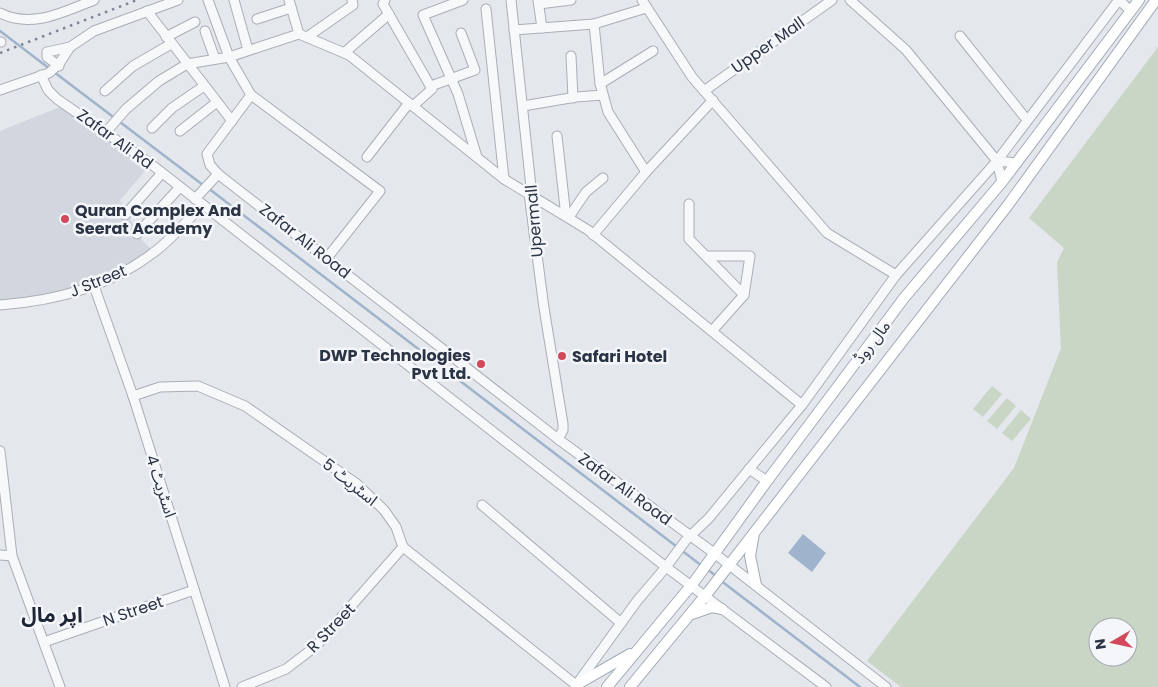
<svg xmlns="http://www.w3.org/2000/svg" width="1158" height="687" font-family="Poppins,'Noto Sans Arabic',sans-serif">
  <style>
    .built { fill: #d2d6de }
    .green { fill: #c9d6c5; fill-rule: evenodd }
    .water { fill: #9fb4cc }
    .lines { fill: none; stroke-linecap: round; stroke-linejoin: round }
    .stream { stroke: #9fb4cc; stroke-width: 2.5 }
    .minor-casing { stroke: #a9aeb7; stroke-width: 11 }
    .major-casing { stroke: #a3abb8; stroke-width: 12 }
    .minor { stroke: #f7f8fa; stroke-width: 9 }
    .major { stroke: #fff; stroke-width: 10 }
    .rail { stroke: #7d8696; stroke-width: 2.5; stroke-dasharray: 2.5 5; stroke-linecap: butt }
    .poi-dot { fill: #d1495b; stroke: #f4f6f9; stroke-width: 2 }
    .labels { text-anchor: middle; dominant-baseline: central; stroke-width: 5; stroke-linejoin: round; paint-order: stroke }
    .street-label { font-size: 16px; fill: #2b3445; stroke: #f4f6f9 }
    .poi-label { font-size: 16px; font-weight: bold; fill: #2b3445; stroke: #f4f6f9; text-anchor: start }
    .district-label { font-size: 21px; font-weight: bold; fill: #1d2536; stroke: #f4f6f9 }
  </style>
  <rect width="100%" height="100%" fill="#e4e7ec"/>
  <!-- built -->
  <path class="built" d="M70,103L151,164L120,200L141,239L155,253L94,286L0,304V131Z"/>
  <!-- green -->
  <g class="green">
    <path d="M1158,47V687H901L867,661L1014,468L1061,348L1057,262L1064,248L1029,218ZM1098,627H1128V657H1098Z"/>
    <path d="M992,386L1002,394L983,417L973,409Z"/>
    <path d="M1007,398L1016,406L997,429L987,421Z"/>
    <path d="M1021,410L1031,419L1012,441L1002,433Z"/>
  </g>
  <!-- water -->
  <path class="water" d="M803,534L826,553L812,572L788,553Z"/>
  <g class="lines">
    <!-- stream -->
    <g class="stream">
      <path d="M0,31L50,69"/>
      <path d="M54,72L203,185"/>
      <path d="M208,188L702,566"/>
      <path d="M707,569L716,576"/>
      <path d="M720,580L860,687"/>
    </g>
    <!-- minor casing -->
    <g class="minor-casing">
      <g id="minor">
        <path d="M208,0L229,57L251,95L207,154L210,165L218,174"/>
        <path d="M234,0L248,50"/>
        <path d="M289,0L299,34"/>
        <path d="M385,0L383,4L432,89L413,106"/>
        <path d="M463,0L423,15L458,94L477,157"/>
        <path d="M511,0L531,187L529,194L544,308L563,424V430L558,439"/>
        <path d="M538,0L542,28"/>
        <path d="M642,0L692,77L827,233L896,275"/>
        <path d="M850,0L906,50L997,161L1002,182"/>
        <path d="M1119,0L1131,11"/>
        <path d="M539,4L571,0"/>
        <path d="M486,9L504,179"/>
        <path d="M147,11L232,121"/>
        <path d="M0,13C32,29 63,12 94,0"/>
        <path d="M257,19L291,8"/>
        <path d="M594,24L600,83L608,112L646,172"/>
        <path d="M514,30L594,24L646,8"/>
        <path d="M205,31L215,59"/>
        <path d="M960,36L1027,120"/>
        <path d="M166,37L195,22"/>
        <path d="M307,37L353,5L352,0"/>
        <path d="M0,42H1"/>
        <path d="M344,53L389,14"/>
        <path d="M571,56L573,98"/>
        <path d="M59,66L47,57V52L70,47"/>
        <path d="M41,75L48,90L57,99L151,164L666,567L826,687"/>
        <path d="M600,84L653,51"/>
        <path d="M431,86L475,70L461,33"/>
        <path d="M0,90L49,73L59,64L70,47L94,31L178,0"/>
        <path d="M105,91L133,66L171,44"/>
        <path d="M704,91L832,0"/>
        <path d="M251,95L380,191L327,258"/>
        <path d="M523,106L576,97L603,95"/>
        <path d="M152,128L172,108L204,86"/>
        <path d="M107,131L126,109L159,81L187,64L229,57L299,34L349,55L504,179L588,230L802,405"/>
        <path d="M180,131L217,102"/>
        <path d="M557,136L565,208L562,214"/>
        <path d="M367,157L409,103"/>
        <path d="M997,161L1017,163"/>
        <path d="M195,199L218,174L558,439L714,553L886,687"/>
        <path d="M689,204V239L744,295"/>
        <path d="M125,215L162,173"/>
        <path d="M569,217L586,192L603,178"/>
        <path d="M137,234L180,187"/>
        <path d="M593,235L646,172L713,100"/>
        <path d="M707,256H750L744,295L712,331"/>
        <path d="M94,286L133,396L225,687"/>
        <path d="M0,305C55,301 109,287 153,253C171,240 187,221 202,205"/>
        <path d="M133,396L160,387L198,386L245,406L357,484L384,510L396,527L403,547L576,685"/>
        <path d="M0,451L12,556L60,687"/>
        <path d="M749,469L767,481"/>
        <path d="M482,505L621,623"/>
        <path d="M0,555L12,556"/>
        <path d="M44,642L194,590"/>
        <path d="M577,684L637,601L666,567L686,540L709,518L802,405L896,275L997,161L1118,1"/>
        <path d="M242,687L286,669L316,646L403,547"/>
      </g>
    </g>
    <!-- major casing -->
    <g class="major-casing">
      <g id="major">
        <path d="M754,533L750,556L756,585"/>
        <path d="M692,614L712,607L722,609"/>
        <path d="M576,685L630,654"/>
        <path d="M607,687L694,582L767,481L904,298L1002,182L1139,0"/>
        <path d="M630,687L709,591L1008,205L1156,0"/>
      </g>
    </g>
    <!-- minor -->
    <use href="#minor" class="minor"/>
    <!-- major -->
    <use href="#major" class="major"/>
    <!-- rail -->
    <path class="rail" d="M0,53L137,0"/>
  </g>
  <!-- markers -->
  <g class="poi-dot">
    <circle cx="65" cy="219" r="5"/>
    <circle cx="562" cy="356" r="5"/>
    <circle cx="481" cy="364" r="5"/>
  </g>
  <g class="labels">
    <!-- street labels -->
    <g class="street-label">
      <text transform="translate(768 45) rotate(-35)">Upper Mall</text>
      <text transform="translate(115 139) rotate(36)">Zafar Ali Rd</text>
      <text transform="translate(534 221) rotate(-95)">Upermall</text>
      <text transform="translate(305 241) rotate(38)">Zafar Ali Road</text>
      <text transform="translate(98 281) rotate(-22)">J Street</text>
      <text transform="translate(872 342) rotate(-53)">مال روڈ</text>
      <text transform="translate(350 482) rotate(39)">اسٹریٹ 5</text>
      <text transform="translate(161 486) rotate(72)">اسٹریٹ 4</text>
      <text transform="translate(625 489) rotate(36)">Zafar Ali Road</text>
      <text transform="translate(133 611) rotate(-19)">N Street</text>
      <text transform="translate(331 628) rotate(-46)">R Street</text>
    </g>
    <!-- poi labels -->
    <g class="poi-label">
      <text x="75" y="210">Quran Complex And<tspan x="75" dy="18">Seerat Academy</tspan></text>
      <text x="471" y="355" text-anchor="end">DWP Technologies<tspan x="471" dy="18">Pvt Ltd.</tspan></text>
      <text x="572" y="356">Safari Hotel</text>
    </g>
    <!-- district labels -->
    <g class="district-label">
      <text x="52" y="614">اپر مال</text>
    </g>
  </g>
  <!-- north arrow -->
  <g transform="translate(1113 642) rotate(261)"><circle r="24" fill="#f4f6f9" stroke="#a4a8b1"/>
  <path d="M0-4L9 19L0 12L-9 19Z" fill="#d1495b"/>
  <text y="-8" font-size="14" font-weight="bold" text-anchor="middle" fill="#2b3445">N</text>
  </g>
</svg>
